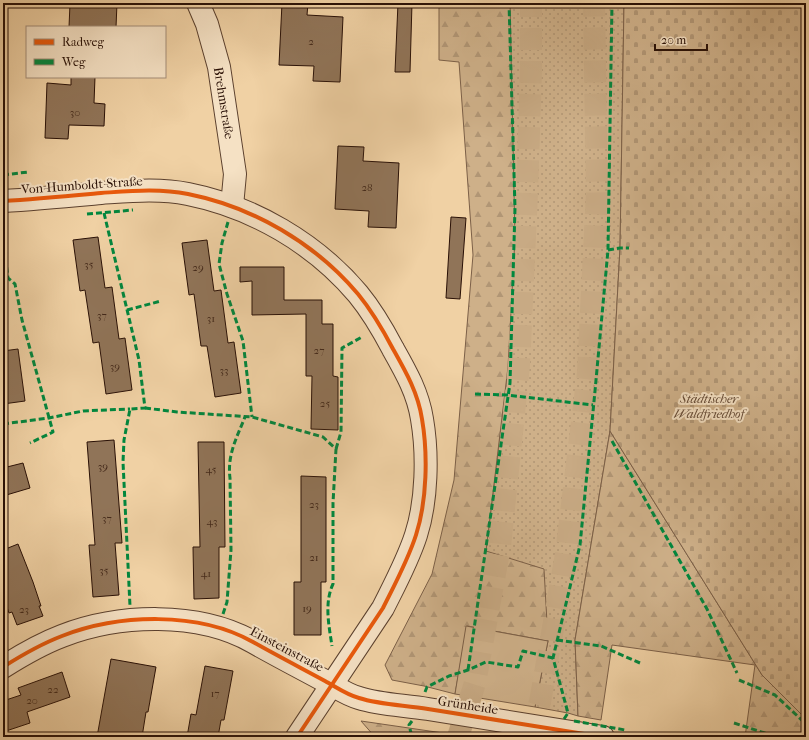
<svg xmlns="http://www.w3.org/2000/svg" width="809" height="740" font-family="'IM FELL French Canon',serif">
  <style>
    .grass { fill: url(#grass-dots); stroke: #7c6048 }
    .forest { fill: url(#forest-firs); stroke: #7c6048 }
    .cemetery { fill: url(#cemetery-stones); stroke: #7c6048 }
    .pitch { fill: #ceb089; stroke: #7c6048 }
    .building { fill: #907458; stroke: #291006 }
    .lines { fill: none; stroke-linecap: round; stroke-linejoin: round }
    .highway-tunnel { stroke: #c8aa84; stroke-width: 22; stroke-dasharray: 22 11; stroke-linecap: butt }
    .minor-casing { stroke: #5b402e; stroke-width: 24 }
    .minor { stroke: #f5e1c4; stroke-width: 22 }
    .quiet { stroke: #00873e; stroke-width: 3; stroke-dasharray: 6 3; stroke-linecap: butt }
    .cycleway-casing { stroke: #f5e1c4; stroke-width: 6 }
    .cycleway { stroke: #e8590c; stroke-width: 4 }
    .labels { text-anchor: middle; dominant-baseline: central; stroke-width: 4; stroke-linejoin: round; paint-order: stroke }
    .number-label { font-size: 11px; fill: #43291a }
    .street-label { font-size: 13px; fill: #291006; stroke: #f5e1c4 }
    .park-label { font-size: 13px; font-style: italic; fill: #634834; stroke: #f5e1c4 }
  </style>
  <defs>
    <pattern id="grass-dots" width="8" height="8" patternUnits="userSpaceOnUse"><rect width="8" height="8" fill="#ceb089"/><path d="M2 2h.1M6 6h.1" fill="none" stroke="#b19675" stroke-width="1.8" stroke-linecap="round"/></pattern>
    <pattern id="forest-firs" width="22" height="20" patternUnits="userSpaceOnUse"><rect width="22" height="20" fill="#ceb089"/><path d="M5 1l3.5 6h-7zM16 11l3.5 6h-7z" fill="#b19675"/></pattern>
    <pattern id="cemetery-stones" width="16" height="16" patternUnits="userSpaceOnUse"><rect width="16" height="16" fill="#ceb089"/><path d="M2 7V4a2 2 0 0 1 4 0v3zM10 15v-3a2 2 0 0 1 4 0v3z" fill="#b19675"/></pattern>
  </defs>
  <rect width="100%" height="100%" fill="#f0d1a4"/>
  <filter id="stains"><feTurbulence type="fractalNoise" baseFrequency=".005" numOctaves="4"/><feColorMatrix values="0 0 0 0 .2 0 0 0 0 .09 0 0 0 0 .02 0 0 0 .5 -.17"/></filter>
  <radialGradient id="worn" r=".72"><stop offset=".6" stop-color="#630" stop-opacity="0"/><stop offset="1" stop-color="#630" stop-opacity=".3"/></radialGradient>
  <!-- grass -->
  <path class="grass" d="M510,3H624L620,248L610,431L575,640L578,716L568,713L535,707L548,641L486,551L508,367Z"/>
  <!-- forest -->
  <g class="forest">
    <path d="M439,3H510L515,238L508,367L486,551L544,569L548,641L467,626L455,694L424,686L392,680L385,665L432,574L454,480L473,255L459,62L439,60Z"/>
    <path d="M610,431L762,675L806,718V737H745L755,665L612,645L601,720L578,716L575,640Z"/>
    <path d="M361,721L443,733L442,737H375Z"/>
  </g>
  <!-- cemetery -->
  <path class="cemetery" d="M624,3H806V719L762,675L610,431L620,248Z"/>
  <!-- pitch -->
  <path class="pitch" d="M466,626L548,641L535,707L455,694Z"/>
  <!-- building -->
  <g class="building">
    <path d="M93,3H117L116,27H69L70,4L93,5Z"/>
    <path d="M282,3H308L307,15L343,17L340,82L313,81L314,66L279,65Z"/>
    <path d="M398,3H412L410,72H395Z"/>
    <path d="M71,77H95L94,103L105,104L104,126L69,125L68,139L45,138L47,83L71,85Z"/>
    <path d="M338,146L364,147L363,161L399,163L396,228L368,227L369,211L335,209Z"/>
    <path d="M451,217L466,218L460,299L446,298Z"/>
    <path d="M98,237L105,288L112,287L119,339L125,338L132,390L106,394L99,342L93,343L85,290L80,291L73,240Z"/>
    <path d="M207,240L214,291L221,290L228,343L234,342L241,393L215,397L207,346H201L194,294L189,295L182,243Z"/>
    <path d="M240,267H284V300H322V324H333V376L338,377V430L311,429L312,376H306V314L252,315V281L240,282Z"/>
    <path d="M18,349L25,401L3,404V351Z"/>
    <path d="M114,440L122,543H115L119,595L93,597L89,545H95L87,442Z"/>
    <path d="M198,442H224L225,547H219V598L194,599L193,547H200Z"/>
    <path d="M23,463L30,488L3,496V468Z"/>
    <path d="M301,476L326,477V582H321V635H294V582H301Z"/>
    <path d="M18,544L33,582L41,606H39L43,616L17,625L12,612L9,613L3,596V550Z"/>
    <path d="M111,659L156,667L148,712H146L142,737H97Z"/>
    <path d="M205,666L233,671L224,720H221L218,737H187L191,714L196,715Z"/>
    <path d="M62,672L70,697L27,712L30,723L6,731L3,724V701L21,695L18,688Z"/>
  </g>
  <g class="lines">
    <!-- highway-tunnel -->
    <g class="highway-tunnel">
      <path d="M458,737L475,683L500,546L519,365L527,192L531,70V3"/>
      <path d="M529,737L540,702L566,554L588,373L597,193L594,3"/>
    </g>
    <!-- minor casing -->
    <g class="minor-casing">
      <g id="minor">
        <path d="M198,3L207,24L219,67L235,174L232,206"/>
        <path d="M3,201C36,199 68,196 101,193C130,191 159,188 188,194C253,207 315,243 358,294C372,311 383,330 393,349C406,372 418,393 422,419C428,454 427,501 416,535C408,560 395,584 383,608L297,737"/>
        <path d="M3,667C22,655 41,644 62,636C119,614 198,611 253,642C276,655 301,668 325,681C336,687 347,695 359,698C381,705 405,705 428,709C486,718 545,728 603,737"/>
      </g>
    </g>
    <!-- minor -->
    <use href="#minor" class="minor"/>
    <!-- quiet -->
    <g class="quiet">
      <path d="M3,175L28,172"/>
      <path d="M104,213L139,360L145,408L130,409L124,440L123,462L130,606"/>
      <path d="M87,214L133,210"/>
      <path d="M228,222L222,243L219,264L227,294L243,341L252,417"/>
      <path d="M3,240L8,278L15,284L22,320L53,432L30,443"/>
      <path d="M608,250L620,248H629"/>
      <path d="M127,310L161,301"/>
      <path d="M475,394L507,395L593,405"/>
      <path d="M145,408L177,412L252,417L323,437L336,449L333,503V584C324,603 329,626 332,646"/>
      <path d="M3,424L49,418L83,411L130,409"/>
      <path d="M612,441L707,609L737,673"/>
      <path d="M336,449L341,432L342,348L362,337"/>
      <path d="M223,614L227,602L231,550L230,478C227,455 237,437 245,417"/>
      <path d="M557,640L601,646L640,663"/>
      <path d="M468,670L510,383L515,208L509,3"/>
      <path d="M739,680L775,695L806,724"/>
      <path d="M425,692L427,687L449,676L468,670L486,662L518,667L523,651L553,658"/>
      <path d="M564,719L568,713L553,658L580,545L595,391L608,250L612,3"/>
      <path d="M412,721L409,725L412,737"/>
      <path d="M574,721L625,730"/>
      <path d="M734,723L777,737"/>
    </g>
    <!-- cycleway casing -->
    <g class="cycleway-casing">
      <g id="cycleway">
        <path d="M3,201C36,199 68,196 101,193C130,191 159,188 188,194C253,207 315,243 358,294C372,311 383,330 393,349C406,372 418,393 422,419C428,454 427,501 416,535C408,560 395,584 383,608L297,737"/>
        <path d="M3,667C22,655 41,644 62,636C119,614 198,611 253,642C276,655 301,668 325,681C336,687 347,695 359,698C381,705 405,705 428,709C486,718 545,728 603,737"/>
      </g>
    </g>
    <!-- cycleway -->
    <use href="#cycleway" class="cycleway"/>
  </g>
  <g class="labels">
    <!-- number labels -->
    <g class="number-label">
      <text x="311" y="41">2</text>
      <text x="75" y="112">30</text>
      <text x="367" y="187">28</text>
      <text x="89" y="264">35</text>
      <text x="198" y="267">29</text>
      <text x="102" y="315">37</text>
      <text x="211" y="318">31</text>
      <text x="319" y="350">27</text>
      <text x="115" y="366">39</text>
      <text x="224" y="370">33</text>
      <text x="325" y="403">25</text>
      <text x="103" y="466">39</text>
      <text x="211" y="469">45</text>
      <text x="314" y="504">23</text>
      <text x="107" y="518">37</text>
      <text x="212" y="521">43</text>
      <text x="314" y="557">21</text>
      <text x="104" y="570">35</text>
      <text x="206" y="573">41</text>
      <text x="307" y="608">19</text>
      <text x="24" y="609">23</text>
      <text x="53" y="689">22</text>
      <text x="215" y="693">17</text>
      <text x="32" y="700">20</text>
    </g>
    <!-- street labels -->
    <g class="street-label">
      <text transform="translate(224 103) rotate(81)">Brehmstraße</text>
      <text transform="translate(82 185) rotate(-4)">Von-Humboldt-Straße</text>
      <text transform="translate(287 649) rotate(28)">Einsteinstraße</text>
      <text transform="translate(468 705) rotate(9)">Grünheide</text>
    </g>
    <!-- park labels -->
    <g class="park-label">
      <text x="709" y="398">Städtischer<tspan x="709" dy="15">Waldfriedhof</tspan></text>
    </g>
  </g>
  <!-- margin -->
  <rect width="809" height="740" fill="none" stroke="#f0d1a4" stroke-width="16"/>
  <rect x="4" y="4" width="801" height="732" fill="none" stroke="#291006" stroke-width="2"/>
  <rect x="8" y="8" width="793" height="724" fill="none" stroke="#291006"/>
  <!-- legend -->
  <rect x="26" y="26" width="140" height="52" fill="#f5e1c4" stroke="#a38d78"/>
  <rect x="34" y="39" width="20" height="6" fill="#e8590c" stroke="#a38d78"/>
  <text x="62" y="46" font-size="12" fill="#291006">Radweg</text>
  <rect x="34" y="59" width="20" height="6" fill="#00873e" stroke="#a38d78"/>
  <text x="62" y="66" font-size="12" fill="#291006">Weg</text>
  <!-- scale -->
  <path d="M655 44v6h52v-6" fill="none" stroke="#291006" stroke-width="2"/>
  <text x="661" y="44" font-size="12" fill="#291006" stroke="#f5e1c4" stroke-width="3" paint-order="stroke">20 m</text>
  <rect width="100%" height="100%" filter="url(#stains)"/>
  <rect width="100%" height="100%" fill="url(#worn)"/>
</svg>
